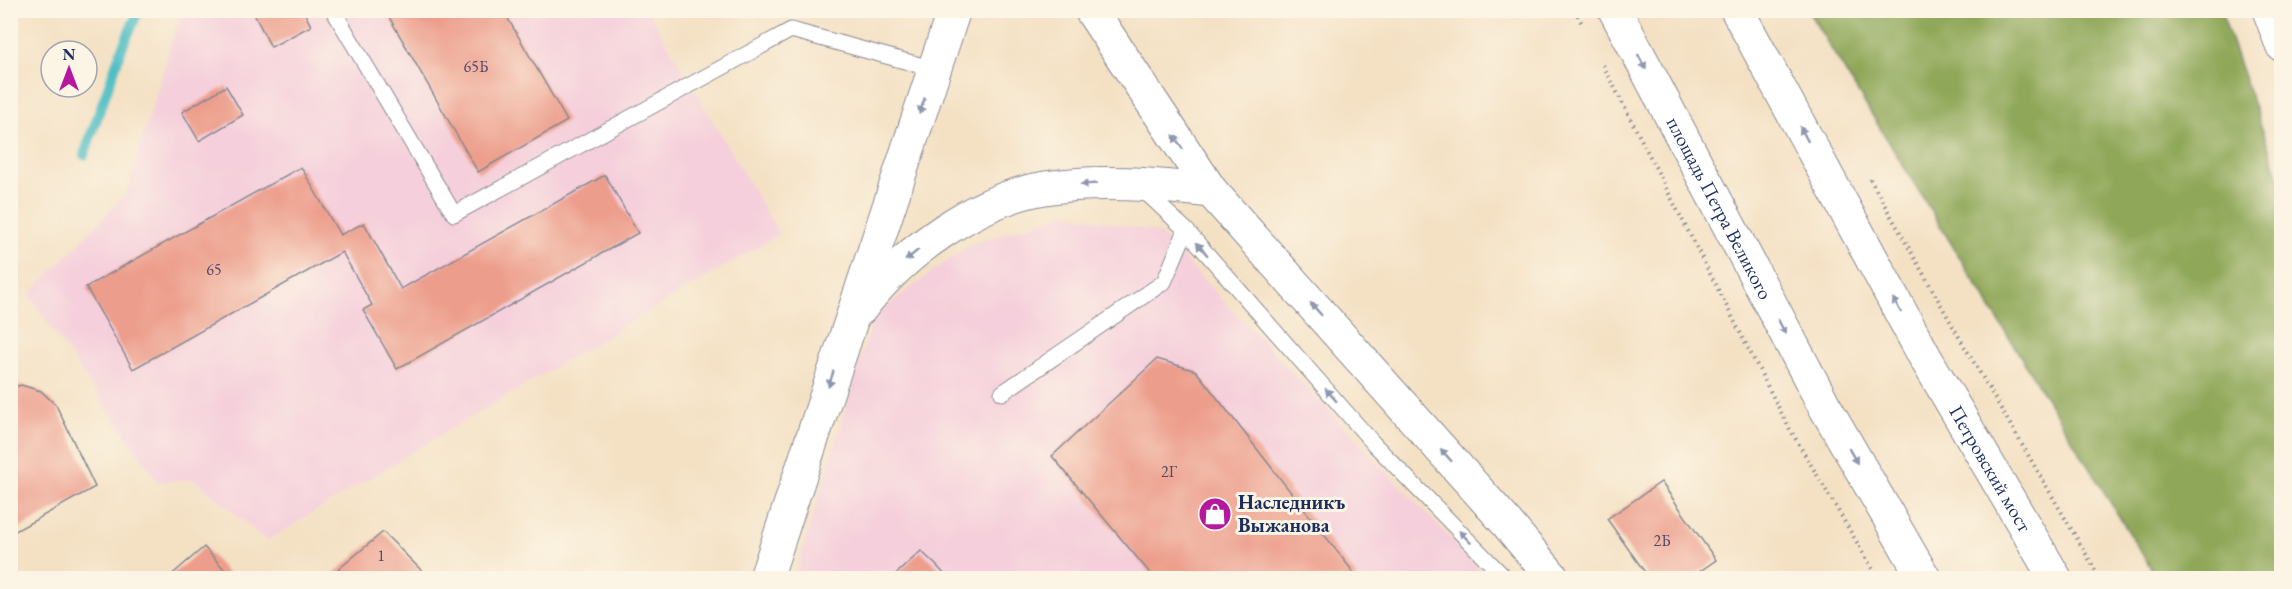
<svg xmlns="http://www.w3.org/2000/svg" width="2292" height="589" font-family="'EB Garamond',serif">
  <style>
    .built { fill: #f5cfdb }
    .forest { fill: #8fa759; stroke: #556b5c; stroke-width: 1.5 }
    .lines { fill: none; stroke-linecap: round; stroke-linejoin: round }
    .stream { stroke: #50bec4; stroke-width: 10 }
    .building { fill: #ed9d8b }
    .lane-casing { stroke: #888891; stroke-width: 17 }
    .secondary-casing { stroke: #888891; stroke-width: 35 }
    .path { stroke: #888891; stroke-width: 4; stroke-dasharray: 1.5 4.5; stroke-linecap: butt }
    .lane { stroke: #fff; stroke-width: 15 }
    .secondary { stroke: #fff; stroke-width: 33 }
    .oneway { fill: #8d97ae }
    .labels { text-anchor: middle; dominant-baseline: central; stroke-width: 6; stroke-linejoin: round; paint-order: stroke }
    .number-label { font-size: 16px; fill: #504a69 }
    .street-label { font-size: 20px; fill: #1b2f5e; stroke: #fcf5e5 }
    .poi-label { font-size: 20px; font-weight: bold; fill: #1b2f5e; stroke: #fcf5e5; text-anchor: start }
  </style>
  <rect width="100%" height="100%" fill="#fcf5e5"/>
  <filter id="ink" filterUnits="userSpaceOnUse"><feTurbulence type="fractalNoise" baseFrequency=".0167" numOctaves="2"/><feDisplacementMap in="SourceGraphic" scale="12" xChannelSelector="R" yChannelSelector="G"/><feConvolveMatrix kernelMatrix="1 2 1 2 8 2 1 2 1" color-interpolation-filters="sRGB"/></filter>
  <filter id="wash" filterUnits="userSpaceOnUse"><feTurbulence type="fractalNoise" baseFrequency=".008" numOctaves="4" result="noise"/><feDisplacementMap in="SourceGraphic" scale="24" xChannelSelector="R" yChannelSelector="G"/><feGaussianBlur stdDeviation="1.35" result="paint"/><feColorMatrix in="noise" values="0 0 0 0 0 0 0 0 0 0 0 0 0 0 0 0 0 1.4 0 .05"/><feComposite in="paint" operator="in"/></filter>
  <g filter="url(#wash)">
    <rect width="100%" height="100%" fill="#f4e1c4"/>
    <!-- built -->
    <g class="built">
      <path d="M181,11H648L779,234L412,452L267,541L194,479L158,482L29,295L126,194Z"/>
      <path d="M1067,213L1159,233L1488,578H794L874,315L969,245Z"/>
    </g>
    <!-- forest -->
    <path class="forest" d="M1808,11H2221L2281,183V578H2157Z"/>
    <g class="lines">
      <!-- stream -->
      <g class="stream">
        <path d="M84,155L122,48L139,10"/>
        <path d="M10,279L15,276"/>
      </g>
    </g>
    <g id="blocks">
      <!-- building -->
      <g class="building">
        <path d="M252,10H303L311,26L271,47Z"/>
        <path d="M385,10H503L567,121L478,172Z"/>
        <path d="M226,86L243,115L199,141L182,112Z"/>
        <path d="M301,167L340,235L364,223L401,289L605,175L638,233L397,369L363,310L372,305L342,252L133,369L86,287Z"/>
        <path d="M1157,359L1196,371L1358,578H1154L1052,456Z"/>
        <path d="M21,385L41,391L56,405L95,487L10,534V388Z"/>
        <path d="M1661,482L1716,560L1690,578H1649L1607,519Z"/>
        <path d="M383,532L429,578H328Z"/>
        <path d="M204,547L232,578H168Z"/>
        <path d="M921,551L936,565L948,578H900L896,574Z"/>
      </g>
    </g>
  </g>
  <g filter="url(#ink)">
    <use href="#blocks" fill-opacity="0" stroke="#888891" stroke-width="1.5"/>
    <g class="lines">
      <!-- lane casing -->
      <g class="lane-casing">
        <g id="lane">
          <path d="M333,10L454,214L791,30L934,69"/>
          <path d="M1141,188L1186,230L1374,444L1505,578"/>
          <path d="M1002,393L1164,282L1186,230"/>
        </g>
      </g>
      <!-- secondary casing -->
      <g class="secondary-casing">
        <g id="secondary">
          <path d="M1091,10L1211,191L1506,522L1553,578"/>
          <path id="s1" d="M1615,10L1824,405L1924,578"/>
          <path id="s2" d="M1737,10L1925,357L2055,578"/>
          <path d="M2269,10L2282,45"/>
          <path d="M860,309C902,253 976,199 1045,188C1101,179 1155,185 1211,191"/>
          <path d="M766,578L954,10"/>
        </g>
      </g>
      <!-- path -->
      <g class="path">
        <path d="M1575,10L1583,26"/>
        <path d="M1603,65L1788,426L1878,578"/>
        <path d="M1870,179L1959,337L2100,578"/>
      </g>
      <!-- lane -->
      <use href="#lane" class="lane"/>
      <!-- secondary -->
      <use href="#secondary" class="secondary"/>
    </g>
    <!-- one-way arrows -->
    <defs><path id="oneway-solid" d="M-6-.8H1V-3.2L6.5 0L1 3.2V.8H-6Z" transform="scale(1.5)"/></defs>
    <g class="oneway">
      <use href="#oneway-solid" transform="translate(1642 62) rotate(62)"/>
      <use href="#oneway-solid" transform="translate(922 106) rotate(109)"/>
      <use href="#oneway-solid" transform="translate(1804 134) rotate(-118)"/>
      <use href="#oneway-solid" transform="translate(1178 142) rotate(-124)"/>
      <use href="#oneway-solid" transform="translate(1089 184) rotate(177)"/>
      <use href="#oneway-solid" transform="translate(1202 249) rotate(-131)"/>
      <use href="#oneway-solid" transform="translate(912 255) rotate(141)"/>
      <use href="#oneway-solid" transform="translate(1897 305) rotate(-118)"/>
      <use href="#oneway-solid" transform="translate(1316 309) rotate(-132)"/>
      <use href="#oneway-solid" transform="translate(1782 327) rotate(62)"/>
      <use href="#oneway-solid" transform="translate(831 379) rotate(108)"/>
      <use href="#oneway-solid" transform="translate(1331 395) rotate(-131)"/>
      <use href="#oneway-solid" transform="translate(1446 455) rotate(-132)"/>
      <use href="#oneway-solid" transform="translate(1853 456) rotate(60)"/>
      <use href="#oneway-solid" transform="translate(1465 537) rotate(-134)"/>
    </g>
  </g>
  <!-- icons -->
  <defs>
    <g id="shop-disc" transform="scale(1.725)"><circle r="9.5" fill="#b5179e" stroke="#fcf5e5"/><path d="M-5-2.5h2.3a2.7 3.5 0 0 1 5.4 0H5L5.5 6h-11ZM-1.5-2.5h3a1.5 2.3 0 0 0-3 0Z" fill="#fff"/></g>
  </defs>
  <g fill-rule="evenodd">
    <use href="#shop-disc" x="1215" y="514"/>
  </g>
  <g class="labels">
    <!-- number labels -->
    <g class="number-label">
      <text x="476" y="66">65Б</text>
      <text x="214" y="269">65</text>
      <text x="1169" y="471">2Г</text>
      <text x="1662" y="540">2Б</text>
      <text x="381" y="555">1</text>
    </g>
    <!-- street labels -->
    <g class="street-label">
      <text stroke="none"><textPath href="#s1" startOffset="224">площадь Петра Великого</textPath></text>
      <text stroke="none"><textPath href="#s2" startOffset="524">Петровский мост</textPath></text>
    </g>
    <!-- poi labels -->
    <g class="poi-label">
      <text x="1238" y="502">Наследникъ<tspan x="1238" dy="23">Выжанова</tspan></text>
    </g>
  </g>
  <!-- margin -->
  <rect width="2292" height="589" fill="none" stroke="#fcf5e5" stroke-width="36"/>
  <!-- north arrow -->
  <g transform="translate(69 69)"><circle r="28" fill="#fcf5e5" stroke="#a2a6af" stroke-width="1.5"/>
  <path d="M0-4.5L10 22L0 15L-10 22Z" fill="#b5179e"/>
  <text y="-9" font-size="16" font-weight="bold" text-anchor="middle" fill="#1b2f5e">N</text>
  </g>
</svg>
